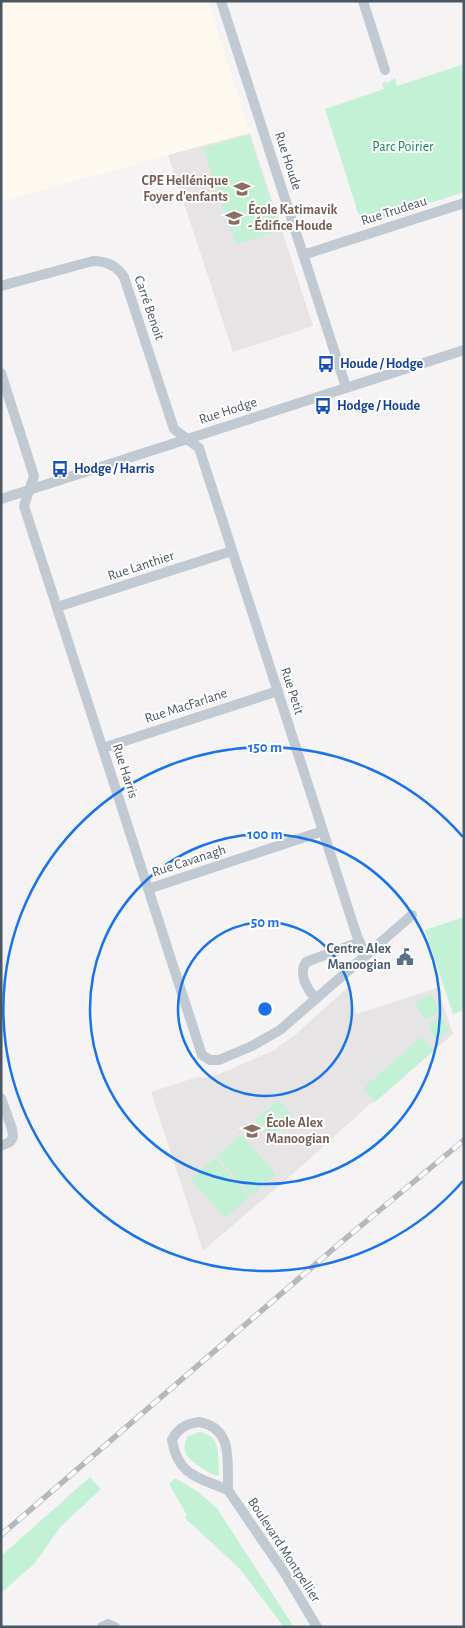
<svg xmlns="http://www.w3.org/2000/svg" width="465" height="1628" font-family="'Alegreya Sans',sans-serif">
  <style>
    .commercial { fill: #fdf9ef }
    .education { fill: #e6e4e5 }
    .green { fill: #c3f1d5 }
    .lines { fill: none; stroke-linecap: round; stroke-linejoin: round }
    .street { stroke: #c1cad2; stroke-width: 10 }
    .rail-casing { stroke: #b5b8bd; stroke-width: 5.5 }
    .rail { stroke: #fff; stroke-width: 4; stroke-dasharray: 11; stroke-linecap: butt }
    .ring { fill: none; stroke: #1a73e8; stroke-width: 2.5 }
    .labels { text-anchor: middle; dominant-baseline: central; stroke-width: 4; stroke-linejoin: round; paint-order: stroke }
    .park-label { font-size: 14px; fill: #17864f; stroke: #fff }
    .street-label { font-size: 14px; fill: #4a5661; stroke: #fff }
    .education-label { font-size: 14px; font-weight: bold; fill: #785e54; stroke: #fff; text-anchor: start }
    .transit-label { font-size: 14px; font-weight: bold; fill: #164399; stroke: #fff; text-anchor: start }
    .service-label { font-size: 14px; font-weight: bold; fill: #4e5e75; stroke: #fff; text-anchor: end }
    .centre { fill: #1a73e8; stroke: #fff; stroke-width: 2.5 }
    .ring-label { font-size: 15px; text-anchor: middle; font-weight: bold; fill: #1a73e8; stroke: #fff; stroke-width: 4; stroke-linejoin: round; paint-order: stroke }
  </style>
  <rect width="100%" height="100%" fill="#f5f3f3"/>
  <!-- commercial -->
  <path class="commercial" d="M1,1H208L250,133L1,201Z"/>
  <!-- education -->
  <g class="education">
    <path d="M250,133L313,326L233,352L168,155Z"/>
    <path d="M348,987V991L356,1014L438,988L453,1034L375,1102L371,1103L295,1172L203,1251L151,1092L197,1077L204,1078L222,1073L274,1050L296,1034Z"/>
  </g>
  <!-- green -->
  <g class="green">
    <path d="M464,64V192L362,225L325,109L384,89L382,83L389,82L395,78L397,86Z"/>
    <path d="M249,135L280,230L236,245L203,148Z"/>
    <path d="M464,917V1010L453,1014L425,930Z"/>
    <path d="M431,994L440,1012L425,1020L415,1003Z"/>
    <path d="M442,1017L450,1031L435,1039L428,1025Z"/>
    <path d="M421,1037L433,1051L375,1102L364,1088L369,1084L368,1083L379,1075L378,1074L389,1066L388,1065L391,1064L400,1055L401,1056L409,1049L408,1048Z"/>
    <path d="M278,1100L286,1108L261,1128L255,1120Z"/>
    <path d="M287,1109L294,1118L270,1139L263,1129Z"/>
    <path d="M241,1135L276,1174L251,1196L217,1156Z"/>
    <path d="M215,1158L249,1197L225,1218L191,1179Z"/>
    <path d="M199,1432C221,1436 218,1453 219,1471V1475L216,1476C211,1474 207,1471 202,1468C189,1460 179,1452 188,1436Z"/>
    <path d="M90,1477L101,1489L61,1526L35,1563L1,1593V1556Z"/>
    <path d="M175,1478L197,1491L216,1507L294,1627H284L240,1569L185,1518L187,1515L169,1484Z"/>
  </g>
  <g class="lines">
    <!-- street -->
    <g class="street">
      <path d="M221,1L346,387"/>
      <path d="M363,1L385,70"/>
      <path d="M303,255L464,203"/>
      <path d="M1,286L93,261C106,261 117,266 124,277L174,429L199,448L355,930L360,944L368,954"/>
      <path d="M1,373L34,476L24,506L202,1055L210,1060H219L252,1046L280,1030L412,915"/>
      <path d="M1,499L464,350"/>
      <path d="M57,607L232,551"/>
      <path d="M103,748L278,691"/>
      <path d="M148,889L323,831"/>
      <path d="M316,999C307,989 298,974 306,962L360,942"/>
      <path d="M1,1098L12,1129L13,1137L10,1142L1,1146"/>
      <path d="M199,1422C234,1428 227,1462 228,1490C198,1477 178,1476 172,1440C178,1428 186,1424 199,1422Z"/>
      <path d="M228,1490L284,1572L317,1627"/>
      <path d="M102,1627L108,1624L115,1627"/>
    </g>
    <!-- rail casing -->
    <g class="rail-casing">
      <path id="rail" d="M1,1535L339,1244L464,1140"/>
    </g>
    <!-- rail -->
    <use href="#rail" class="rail"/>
  </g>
  <!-- distance rings -->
  <g class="ring">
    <circle cx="265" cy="1009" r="87"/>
    <circle cx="265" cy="1009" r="175"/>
    <path d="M463 1181A262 262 0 1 1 463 837"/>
  </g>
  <!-- icons -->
  <defs>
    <g id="school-bare" transform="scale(1.35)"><path d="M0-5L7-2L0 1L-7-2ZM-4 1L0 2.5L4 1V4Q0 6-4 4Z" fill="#8d6e63" stroke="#fff" stroke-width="2.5" paint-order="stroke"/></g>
    <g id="bus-bare" transform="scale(1.35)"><path d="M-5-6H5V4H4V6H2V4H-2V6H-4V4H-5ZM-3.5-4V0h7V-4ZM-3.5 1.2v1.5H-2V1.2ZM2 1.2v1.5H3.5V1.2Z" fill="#1a4fb4" stroke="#fff" stroke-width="2.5" paint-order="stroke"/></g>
    <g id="civic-bare" transform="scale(1.35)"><path d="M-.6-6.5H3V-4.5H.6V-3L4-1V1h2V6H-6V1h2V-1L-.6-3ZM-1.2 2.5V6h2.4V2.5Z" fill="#5c6f8a" stroke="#fff" stroke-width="2.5" paint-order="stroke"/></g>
  </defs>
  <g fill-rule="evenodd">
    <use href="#school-bare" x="242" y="189"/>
    <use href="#school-bare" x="234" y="218"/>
    <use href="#bus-bare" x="326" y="364"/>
    <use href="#bus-bare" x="323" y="406"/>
    <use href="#bus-bare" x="60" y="469"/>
    <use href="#civic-bare" x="405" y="957"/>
    <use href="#school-bare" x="252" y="1131"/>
  </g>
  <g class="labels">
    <!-- park labels -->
    <g class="park-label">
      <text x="403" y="147">Parc Poirier</text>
    </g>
    <!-- street labels -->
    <g class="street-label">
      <text transform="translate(288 161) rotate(72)">Rue Houde</text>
      <text transform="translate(394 211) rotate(-18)">Rue Trudeau</text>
      <text transform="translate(149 308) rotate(71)">Carré Benoit</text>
      <text transform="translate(228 411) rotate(-18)">Rue Hodge</text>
      <text transform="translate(141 566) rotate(-18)">Rue Lanthier</text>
      <text transform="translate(292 691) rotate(72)">Rue Petit</text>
      <text transform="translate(186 706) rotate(-18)">Rue MacFarlane</text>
      <text transform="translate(125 771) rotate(72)">Rue Harris</text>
      <text transform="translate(189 861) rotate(-18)">Rue Cavanagh</text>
      <text transform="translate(284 1550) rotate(57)">Boulevard Montpellier</text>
    </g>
    <!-- education labels -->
    <g class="education-label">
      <text x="228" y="181" text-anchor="end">CPE Hellénique<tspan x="228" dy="16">Foyer d'enfants</tspan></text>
      <text x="248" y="210">École Katimavik<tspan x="248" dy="16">- Édifice Houde</tspan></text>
      <text x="266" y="1123">École Alex<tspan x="266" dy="16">Manoogian</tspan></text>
    </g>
    <!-- transit labels -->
    <g class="transit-label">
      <text x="340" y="364">Houde / Hodge</text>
      <text x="337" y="406">Hodge / Houde</text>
      <text x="74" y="469">Hodge / Harris</text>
    </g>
    <!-- service labels -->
    <g class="service-label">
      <text x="391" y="949">Centre Alex<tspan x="391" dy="16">Manoogian</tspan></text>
    </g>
  </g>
  <circle cx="265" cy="1009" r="8" class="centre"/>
  <g class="ring-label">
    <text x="265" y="752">150 m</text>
    <text x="265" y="839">100 m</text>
    <text x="265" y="927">50 m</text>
  </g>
  <!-- border -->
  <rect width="465" height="1628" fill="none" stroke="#4a5661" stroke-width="5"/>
</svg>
